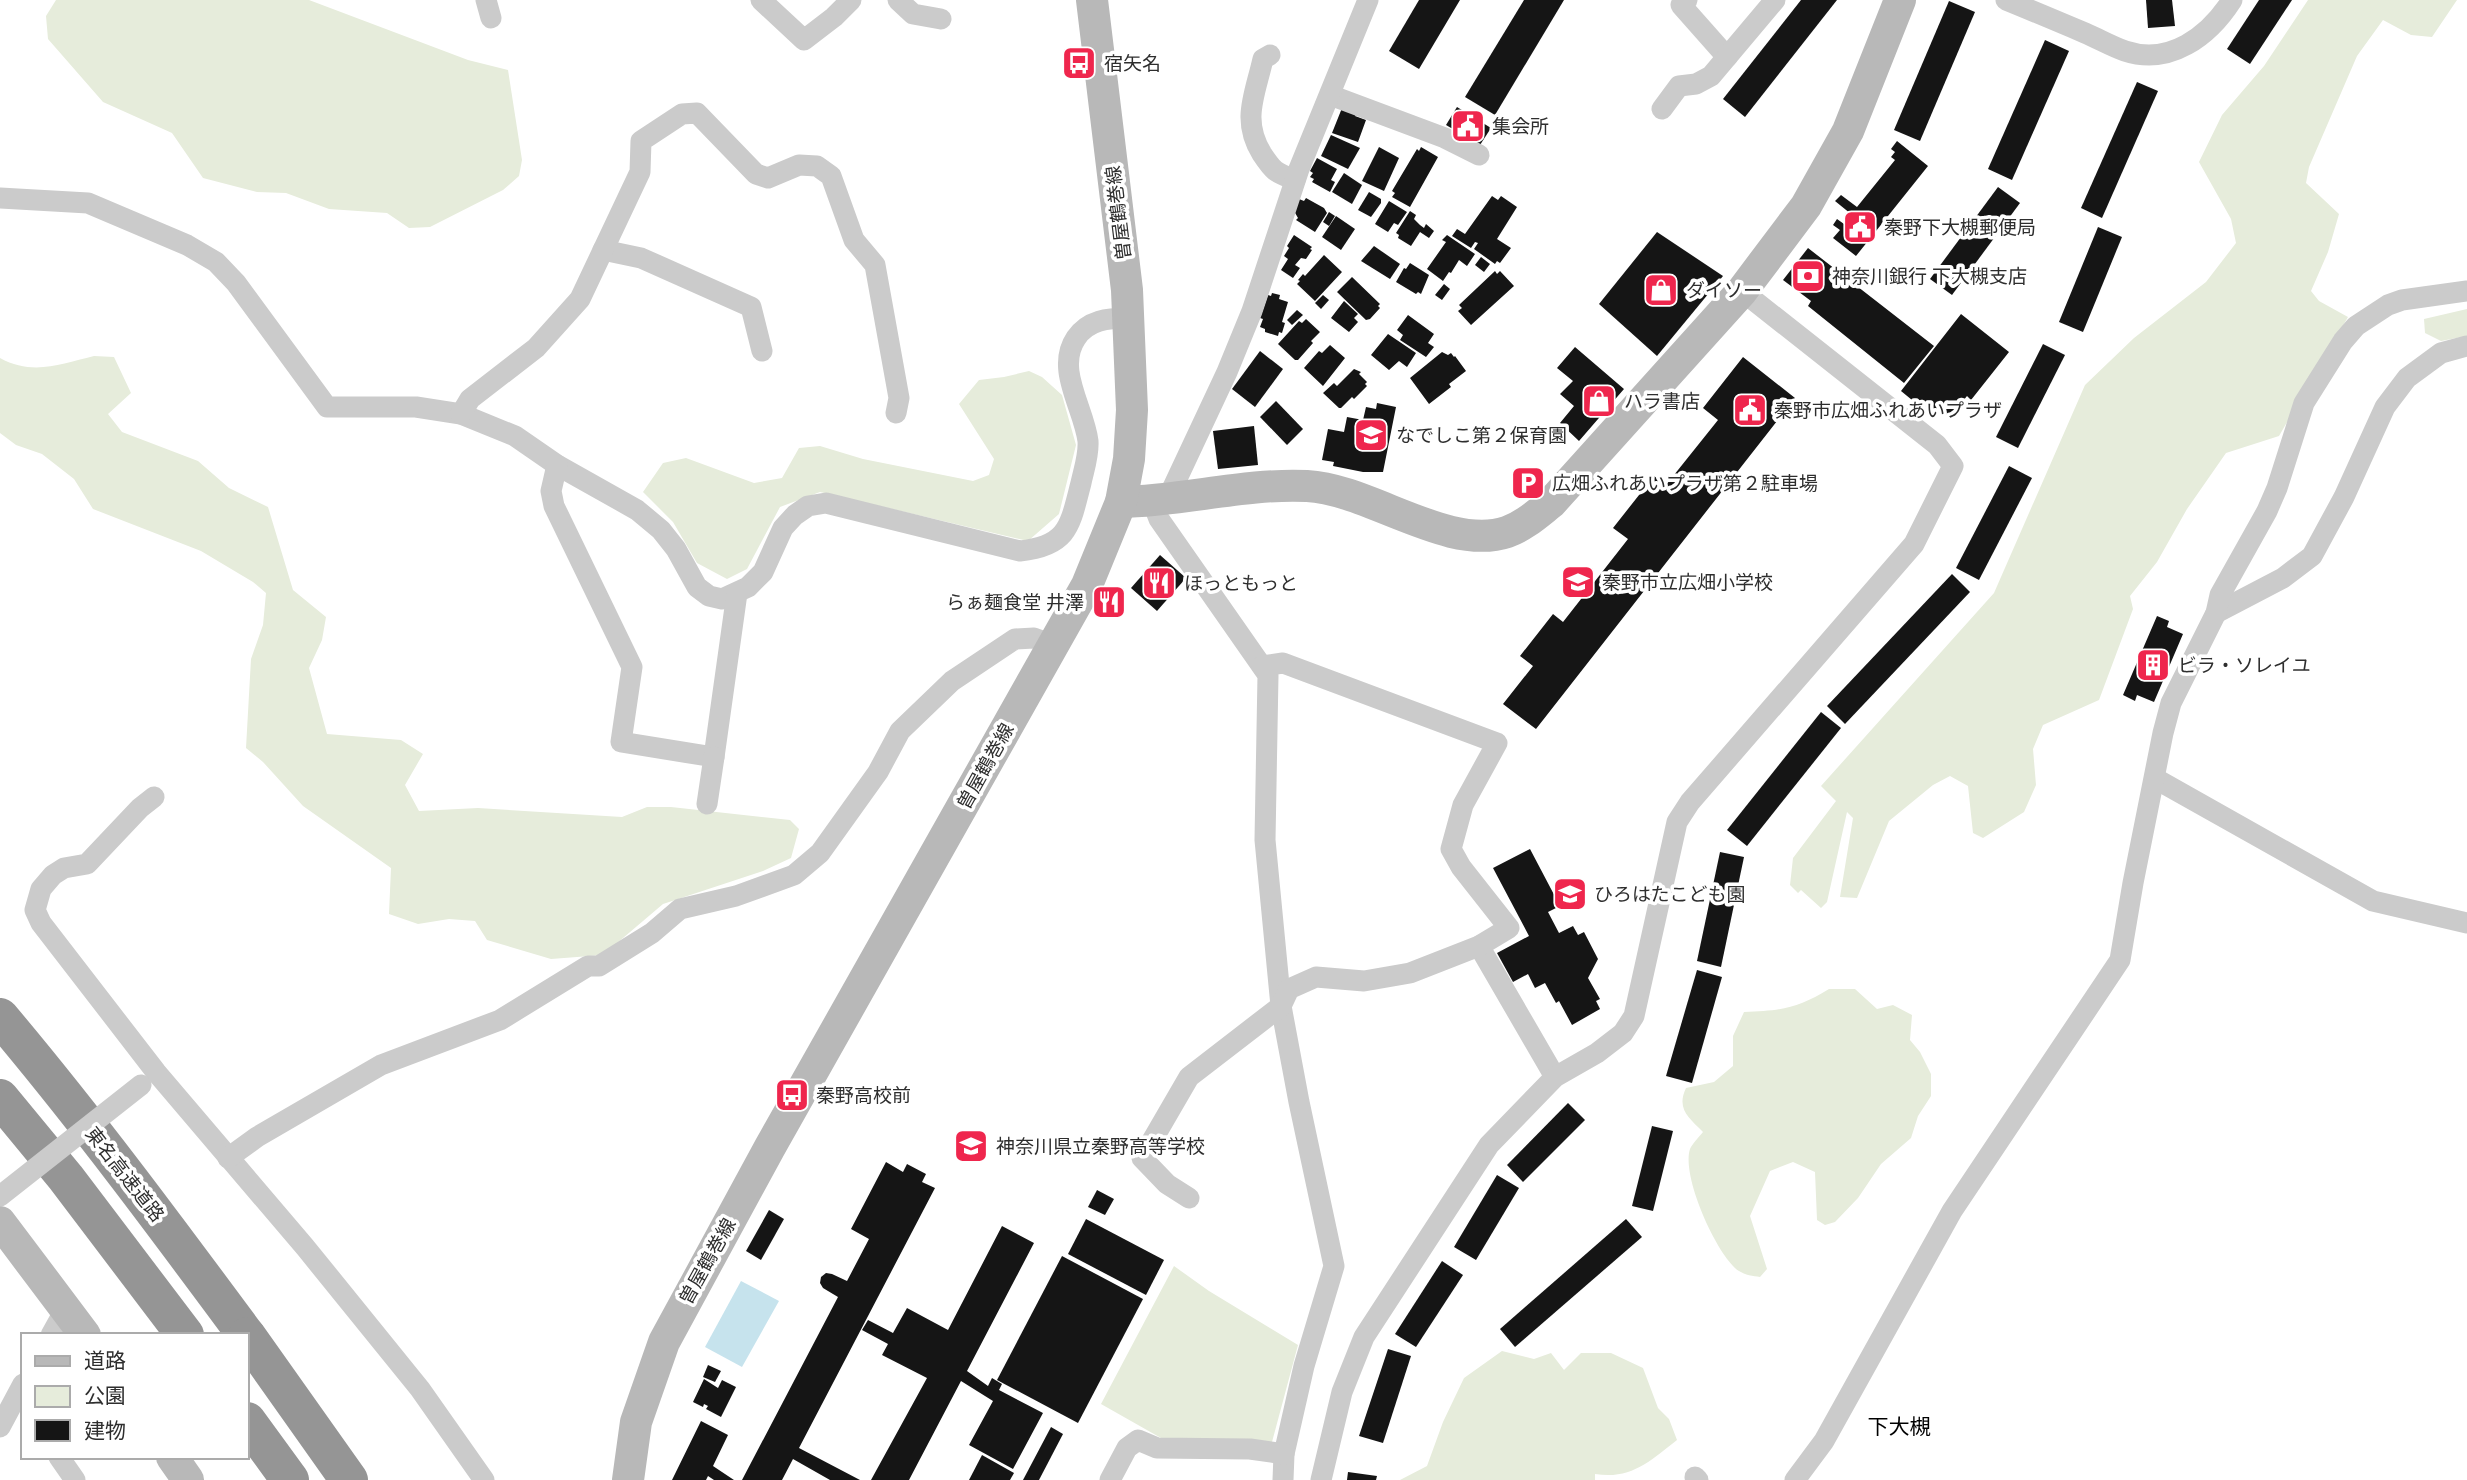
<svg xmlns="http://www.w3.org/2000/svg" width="2467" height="1480" font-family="Mulish,'Noto Sans JP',sans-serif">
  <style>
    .green { fill: #e6ecdb }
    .water { fill: #c6e3ed }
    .building { fill: #151515 }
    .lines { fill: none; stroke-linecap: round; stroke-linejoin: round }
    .street { stroke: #cbcbcb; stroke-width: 21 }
    .secondary { stroke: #b8b8b8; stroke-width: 32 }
    .highway { stroke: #959595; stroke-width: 38 }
    .street-bridge { stroke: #cbcbcb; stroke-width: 21 }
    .labels { text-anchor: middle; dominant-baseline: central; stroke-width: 7; stroke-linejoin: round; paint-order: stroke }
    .poi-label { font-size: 19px; fill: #2e2e2e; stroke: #fff; text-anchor: start }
    .street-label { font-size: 19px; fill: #2e2e2e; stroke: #fff }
    .neighbourhood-label { font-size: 21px; fill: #000; stroke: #fff }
  </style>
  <rect width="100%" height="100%" fill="#fff"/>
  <!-- green -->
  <g class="green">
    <path d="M56,0H309L468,60L508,70L522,160L519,176L503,190L430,227L409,228L387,213L329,209L286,193L257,192L203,178L172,133L103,102L48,39L46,16Z"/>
    <path d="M2308,0H2457L2432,37L2411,35L2383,20L2357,56L2309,167L2306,183L2339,214L2328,252L2311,291L2319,301L2348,317L2279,436L2226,453L2187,509L2157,562L2130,596L2133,609L2099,700L2043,725L2033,749L2036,785L2024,812L1983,838L1973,833L1968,786L1950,776L1933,785L1889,821L1857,898L1840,897L1853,818L1847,812L1827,902L1821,908L1801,890L1798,893L1790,885L1793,858L1836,801L1821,786L1994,593L2085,385L2134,338L2206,282L2236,243L2231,219L2199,162L2222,115L2264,66Z"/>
    <path d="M2467,309V336L2441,341L2425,333L2424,319Z"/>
    <path d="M94,356L114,357L131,393L108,414L122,432L198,461L229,488L268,507L293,590L326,617L322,640L309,668L327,734L401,740L423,754L405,785L419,811L478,808L622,817L647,807H671L790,820L799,829L791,858L763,871L663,904L603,955L551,959L487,940L475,921L449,919L418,924L389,914L391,868L303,806L263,762L246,748L251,659L263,625L266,593L253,582L201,551L93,509L74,479L42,454L16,445L0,433V358C33,376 61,364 94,356Z"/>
    <path d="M1029,371L1042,377L1062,395L1076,445L1059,514L1028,541L820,492L780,507L747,569L727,579L697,563L673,522L643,492L663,463L686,458L754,483L782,478L799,448L820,446L863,459L973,481L989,475L994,459L959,404L979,380L1004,377Z"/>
    <path d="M1829,989H1855L1877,1009L1893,1005L1912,1015L1910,1040L1920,1052L1931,1074V1096L1918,1116L1911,1138L1881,1164L1858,1198L1835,1222L1825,1225L1817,1220L1815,1172L1793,1162L1770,1171L1750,1216L1767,1269L1760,1277C1753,1276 1745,1275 1739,1271C1717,1256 1681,1176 1690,1149C1692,1144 1699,1137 1703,1132C1689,1118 1676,1109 1686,1088L1714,1082L1733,1066V1036L1744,1012C1781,1011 1798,1008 1829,989Z"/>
    <path d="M1174,1266L1209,1291L1298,1345L1272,1442L1161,1438L1101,1404Z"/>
    <path d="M1502,1351L1534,1359L1551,1353L1564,1370L1581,1353H1611L1643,1368L1658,1408L1669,1419L1677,1440C1650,1461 1631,1480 1595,1474V1480H1400L1427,1466L1443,1422L1464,1378Z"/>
  </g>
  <!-- water -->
  <path class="water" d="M741,1281L779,1301L742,1367L705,1347Z"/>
  <!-- building -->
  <g class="building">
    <path d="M1419,0H1460L1419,69L1389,51Z"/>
    <path d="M1524,0H1564L1495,115L1465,97Z"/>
    <path d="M1801,0H1837L1745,117L1723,99Z"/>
    <path d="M2146,0H2172L2175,26L2148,28Z"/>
    <path d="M2259,0H2292L2250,64L2227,49Z"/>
    <path d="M1949,1L1975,12L1920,141L1894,130Z"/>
    <path d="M2045,40L2069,51L2012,180L1988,169Z"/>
    <path d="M2137,82L2158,91L2102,218L2081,208Z"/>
    <path d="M1457,107L1491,128L1480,145L1446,125Z"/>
    <path d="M1342,108L1357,113L1355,116L1366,120L1358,142L1332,133Z"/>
    <path d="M1331,135L1360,148L1348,169L1321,156Z"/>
    <path d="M1897,141L1928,166L1856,256L1833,238L1840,230L1833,225L1837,219L1844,224L1851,214L1835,201L1841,195L1857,207L1895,160L1891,157L1895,152L1891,149Z"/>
    <path d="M1379,147L1399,158L1384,191L1362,181Z"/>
    <path d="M1421,147L1438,157L1410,207L1392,197L1395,193L1392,191L1417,149L1419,151Z"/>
    <path d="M1317,158L1337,169L1331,180L1335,182L1330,192L1312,182L1314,179L1310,177L1313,173L1310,171Z"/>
    <path d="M1344,173L1362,185L1352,204L1332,192Z"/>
    <path d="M1998,187L2020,203L1952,295L1930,279Z"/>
    <path d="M1369,192L1381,199V203L1371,217L1358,210Z"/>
    <path d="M1492,196L1498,200L1501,196L1517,207L1497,239L1511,248L1500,263L1497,261L1495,264L1474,249L1478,243L1475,242L1471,248L1452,236L1457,229L1465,234Z"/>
    <path d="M1306,198L1324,208L1327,213L1315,232L1296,220L1298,218L1294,211L1299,199L1304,201Z"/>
    <path d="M1389,201L1407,212L1398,225L1394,223L1388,232L1375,224Z"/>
    <path d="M1410,211L1416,215L1414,219L1420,225L1424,228L1426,224L1434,231L1429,238L1420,232L1411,246L1398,238L1399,235L1396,233Z"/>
    <path d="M1329,212L1335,216L1329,226L1323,222Z"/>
    <path d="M1336,216L1355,229L1341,250L1322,237Z"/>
    <path d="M2098,227L2122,237L2083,332L2059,322Z"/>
    <path d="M1657,232L1723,276L1657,356L1599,304Z"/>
    <path d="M1294,235L1312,247L1310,249L1312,250L1306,259L1301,258L1295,265L1300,268L1293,278L1281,270L1288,259L1284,256L1289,248L1287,246Z"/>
    <path d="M1447,235L1475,254L1467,266L1459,260L1451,273L1449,272L1443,281L1427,269L1446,242L1442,240Z"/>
    <path d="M1374,246L1400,264L1390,279L1361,261Z"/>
    <path d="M1808,248L1934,346L1904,383L1808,306L1811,301L1783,280Z"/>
    <path d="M1324,255L1342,272L1315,301L1297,284L1300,281L1298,280L1303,274L1305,276Z"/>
    <path d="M1481,257L1490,264L1484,272L1475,265Z"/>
    <path d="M1410,263L1429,275L1421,294L1418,292L1416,294L1396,282L1404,268L1406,269Z"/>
    <path d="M1495,271L1497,274L1500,271L1514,286L1471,325L1458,311L1462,308L1459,305Z"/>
    <path d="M1352,277L1380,304L1378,306L1380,308L1370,319L1366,320L1337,292Z"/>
    <path d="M1444,284L1450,289L1442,300L1435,295Z"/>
    <path d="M1272,293L1280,295L1279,299L1288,302L1282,322L1285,323L1282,333L1279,332L1278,336L1265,332V329L1260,327L1263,319L1260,318L1268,295L1271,296Z"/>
    <path d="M1323,295L1329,300L1321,309L1315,303Z"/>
    <path d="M1344,301L1358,314L1354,318L1358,322L1349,332L1331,318Z"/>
    <path d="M1297,310L1303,315L1292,325L1287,320Z"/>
    <path d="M1961,314L2009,352L1971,400L1967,396L1949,418L1940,411L1934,418L1901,391Z"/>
    <path d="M1408,315L1434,334L1428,343L1434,347L1426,357L1400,340L1403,335L1397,330Z"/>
    <path d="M1306,319L1320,332L1311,341L1313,343L1298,360H1295L1278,344L1299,321L1302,323Z"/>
    <path d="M1388,334L1416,353L1407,367L1399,361L1389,370L1371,355Z"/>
    <path d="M2043,344L2065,355L2018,448L1996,437Z"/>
    <path d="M1330,345L1345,358L1323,386L1304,368L1319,351L1322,353Z"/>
    <path d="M1575,347L1624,389L1579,441L1560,423L1574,406L1560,394L1573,381L1557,368Z"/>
    <path d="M1260,351L1283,369L1255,407L1232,389Z"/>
    <path d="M1442,352L1448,355L1451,353L1454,357L1455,356L1466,371L1449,384L1451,387L1429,404L1410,378Z"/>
    <path d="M1743,357L1795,398L1536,729L1503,704L1533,666L1520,656L1553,614L1563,622L1628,539L1613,528L1654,476L1666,485L1718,420L1703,408Z"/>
    <path d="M1354,369L1361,372L1359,374L1367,382L1365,384L1367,386L1354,399L1352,397L1341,408H1339L1323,393L1334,383L1337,386Z"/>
    <path d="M1276,401L1303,429L1287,445L1260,417Z"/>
    <path d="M1377,403L1396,407L1383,472H1363L1333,466L1334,462L1322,460L1328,429L1344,432L1347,417L1363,420L1366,407L1376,409Z"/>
    <path d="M1254,426L1258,465L1218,469L1213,431Z"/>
    <path d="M2009,466L2032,478L1979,580L1956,568Z"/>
    <path d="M1160,555L1186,578L1157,611L1131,588Z"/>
    <path d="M1952,574L1970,592L1845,724L1827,706Z"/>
    <path d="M2157,616L2169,621L2167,627L2183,634L2154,702L2137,695L2135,701L2123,695Z"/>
    <path d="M1821,712L1841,728L1747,846L1727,830Z"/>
    <path d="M1530,849L1560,906L1548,912L1559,933L1573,926L1578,935L1584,932L1598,959L1588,978L1600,999L1596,1001L1600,1009L1572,1025L1559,1001L1556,1003L1545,983L1535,988L1528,974L1513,982L1497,953L1529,936L1493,868Z"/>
    <path d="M1720,852L1744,857L1721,967L1697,961Z"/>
    <path d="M1697,970L1722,977L1692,1083L1666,1076Z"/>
    <path d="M1568,1103L1585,1120L1523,1182L1507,1165Z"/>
    <path d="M1652,1126L1673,1131L1653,1211L1632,1206Z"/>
    <path d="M886,1162L903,1172L907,1164L926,1174L922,1182L935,1188L799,1448L860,1480H830L793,1459L782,1480H742L838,1297L823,1288L820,1283L821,1277L826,1273L832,1274L847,1281L869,1239L851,1229Z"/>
    <path d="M1497,1175L1519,1188L1476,1260L1454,1247Z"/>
    <path d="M1097,1190L1114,1199L1105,1215L1088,1207Z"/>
    <path d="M769,1210L784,1219L761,1260L746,1251Z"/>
    <path d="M1086,1219L1164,1260L1146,1295L1068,1254Z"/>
    <path d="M1626,1219L1642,1237L1515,1347L1500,1329Z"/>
    <path d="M1002,1226L1034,1243L967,1371L988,1386L992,1378L1002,1384L999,1390L1043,1413L1013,1469L969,1445L993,1401L961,1381L909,1480H871L927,1378L882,1355L888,1344L862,1330L868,1320L893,1333L907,1308L948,1330Z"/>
    <path d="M1062,1256L1143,1299L1078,1423L997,1380Z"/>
    <path d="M1442,1261L1463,1275L1416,1347L1395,1334Z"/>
    <path d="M1388,1349L1411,1356L1383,1443L1359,1436Z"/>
    <path d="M708,1365L721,1371L715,1382L703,1377Z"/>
    <path d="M704,1379L718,1388L722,1380L736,1387L721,1417L706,1409L708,1406L704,1404L703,1407L693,1402Z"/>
    <path d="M701,1421L728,1435L713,1466L734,1480H714L708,1476L706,1480H672Z"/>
    <path d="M1051,1427L1063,1434L1039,1480H1023Z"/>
    <path d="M982,1455L1014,1473L1010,1480H969Z"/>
    <path d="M1348,1472L1377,1476L1376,1480H1347Z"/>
  </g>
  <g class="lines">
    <!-- street -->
    <g class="street">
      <path d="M486,0L491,18"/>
      <path d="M761,0L804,40L834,17L851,0"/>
      <path d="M898,0L913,14L941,19"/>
      <path d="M1687,0L1681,5L1727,57"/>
      <path d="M2006,0C2033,11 2059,22 2085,33C2099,39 2111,46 2125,51C2170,66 2209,36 2232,0"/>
      <path d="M1270,55L1263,59C1255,95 1241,120 1262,154C1274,172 1275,172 1295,180"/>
      <path d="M1330,95L1445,138L1479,155"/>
      <path d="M1662,109L1679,86L1696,84L1711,76L1775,0"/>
      <path d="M0,198L88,203L187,245L216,262L236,283L327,407H416L461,414L515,436L557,465L637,510L661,530L676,549L697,587L709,596L722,599L748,587L763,572L783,528L795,515L808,506L826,503L1020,551C1069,546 1070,525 1081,483C1084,469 1089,455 1088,441C1084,408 1055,369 1076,338C1088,320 1108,318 1128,318"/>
      <path d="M603,250L641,258L751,307L762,351"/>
      <path d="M461,414L470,399L536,348L580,299L640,172L641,141L682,114L697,113L756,174L768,178L799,165L817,166L831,176L854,240L875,265L899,398L896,413"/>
      <path d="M557,465L551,491L554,506L632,667L621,742L714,757L737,593"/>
      <path d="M1167,500L1227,372L1252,311L1299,169L1368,0"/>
      <path d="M1152,501L1159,519L1268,675L1265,840L1281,1006L1299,1102L1334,1266L1304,1366L1284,1454L1283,1480"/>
      <path d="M2216,613L2283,578L2312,556L2344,497L2385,407L2407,378L2441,353L2467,346"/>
      <path d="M2156,779L2373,901L2467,923"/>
      <path d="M154,797L140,808L87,864L64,868L53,875L41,889L35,910L41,923L156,1072L305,1247L420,1389L484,1480"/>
      <path d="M707,804L714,757"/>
      <path d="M1479,946L1555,1077"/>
      <path d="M228,1158L257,1137L381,1065L500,1020L588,966H599L652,933L680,909L736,896L794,875L820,853L878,772L900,731L952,681L1015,639L1034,638L1053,645"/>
      <path d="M1189,1198L1167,1184L1142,1158L1189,1077L1281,1006L1289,989L1316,977L1364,981L1410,973L1479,946L1509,928L1461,867L1451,849L1463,805L1497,743L1283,663L1262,666"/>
      <path d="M51,1335L66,1308"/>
      <path d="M0,1427L23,1384"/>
      <path d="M59,1457L75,1480"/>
      <path d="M1695,1477L1698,1480"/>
      <path d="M1110,1480L1127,1448L1138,1440L1157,1448L1250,1449L1284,1454"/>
      <path d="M1321,1480L1342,1392L1364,1337L1489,1145L1555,1077L1597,1053L1623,1033L1634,1016L1677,822L1690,802L1914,544L1953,466L1937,445L1742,291"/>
      <path d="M1795,1480L1824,1441L1952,1211L2120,960L2133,883L2163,733L2171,703L2216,613L2220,595L2267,511L2277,488L2304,403L2343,341L2356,326L2388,305L2402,300L2467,291"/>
    </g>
    <!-- secondary -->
    <g class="secondary">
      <path d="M1121,502C1183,501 1245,483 1307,486C1369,489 1448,552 1507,532C1524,526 1537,514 1551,503L1742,291L1806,206L1848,131L1900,0"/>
      <path d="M0,1222L85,1335"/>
      <path d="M172,1457L188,1480"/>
      <path d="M628,1480L636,1422L664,1342L770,1147L1087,585L1121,502L1129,459L1132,410L1127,290L1092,0"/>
    </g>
    <!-- highway -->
    <g class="highway">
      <path d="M0,1017C86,1119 166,1227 246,1335"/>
      <path d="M0,1098L66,1178L185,1335"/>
      <path d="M247,1336L349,1480"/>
      <path d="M247,1421L290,1480"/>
    </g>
    <!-- street-bridge -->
    <path class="street-bridge" d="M0,1196L141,1085"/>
  </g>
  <!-- icons -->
  <defs>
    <g id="bus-square" transform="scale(1.75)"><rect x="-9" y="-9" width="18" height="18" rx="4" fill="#ef264d" stroke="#fff"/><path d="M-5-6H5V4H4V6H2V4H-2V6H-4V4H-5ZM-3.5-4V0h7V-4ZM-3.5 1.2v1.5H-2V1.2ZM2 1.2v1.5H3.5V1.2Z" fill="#fff"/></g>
    <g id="civic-square" transform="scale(1.75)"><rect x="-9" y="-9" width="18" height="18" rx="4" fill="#ef264d" stroke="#fff"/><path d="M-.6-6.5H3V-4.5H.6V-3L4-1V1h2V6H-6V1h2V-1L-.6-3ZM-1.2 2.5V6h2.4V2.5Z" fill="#fff"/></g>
    <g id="bank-square" transform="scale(1.75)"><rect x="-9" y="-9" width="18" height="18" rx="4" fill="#ef264d" stroke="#fff"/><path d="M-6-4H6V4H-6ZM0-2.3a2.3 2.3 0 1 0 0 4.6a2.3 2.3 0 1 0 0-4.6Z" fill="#fff"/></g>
    <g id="shop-square" transform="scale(1.75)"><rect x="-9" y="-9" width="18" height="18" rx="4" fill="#ef264d" stroke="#fff"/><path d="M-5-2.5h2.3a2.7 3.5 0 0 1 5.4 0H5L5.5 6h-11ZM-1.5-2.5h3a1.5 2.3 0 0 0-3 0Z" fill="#fff"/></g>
    <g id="school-square" transform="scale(1.75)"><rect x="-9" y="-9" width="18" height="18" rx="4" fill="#ef264d" stroke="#fff"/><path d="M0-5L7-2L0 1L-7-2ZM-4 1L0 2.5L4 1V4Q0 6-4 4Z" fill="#fff"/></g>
    <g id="parking-square" transform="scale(1.75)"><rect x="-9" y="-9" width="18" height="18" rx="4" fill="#ef264d" stroke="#fff"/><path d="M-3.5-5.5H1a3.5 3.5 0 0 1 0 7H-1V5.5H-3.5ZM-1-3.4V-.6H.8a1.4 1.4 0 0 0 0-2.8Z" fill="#fff"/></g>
    <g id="restaurant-square" transform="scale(1.75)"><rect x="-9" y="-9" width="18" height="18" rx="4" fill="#ef264d" stroke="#fff"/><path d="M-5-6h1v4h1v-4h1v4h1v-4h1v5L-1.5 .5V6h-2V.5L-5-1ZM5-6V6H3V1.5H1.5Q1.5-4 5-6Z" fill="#fff"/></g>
    <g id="building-square" transform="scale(1.75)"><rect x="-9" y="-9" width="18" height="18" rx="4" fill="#ef264d" stroke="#fff"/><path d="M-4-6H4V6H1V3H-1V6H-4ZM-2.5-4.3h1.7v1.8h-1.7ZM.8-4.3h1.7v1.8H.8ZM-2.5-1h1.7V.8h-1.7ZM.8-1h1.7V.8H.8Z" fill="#fff"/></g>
  </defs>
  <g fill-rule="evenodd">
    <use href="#bus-square" x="1079" y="63"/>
    <use href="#civic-square" x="1468" y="126"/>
    <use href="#civic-square" x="1860" y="227"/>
    <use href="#bank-square" x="1808" y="276"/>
    <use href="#shop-square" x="1661" y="290"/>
    <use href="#shop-square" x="1599" y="401"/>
    <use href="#civic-square" x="1750" y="410"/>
    <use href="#school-square" x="1371" y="435"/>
    <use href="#parking-square" x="1528" y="483"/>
    <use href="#school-square" x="1578" y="582"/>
    <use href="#restaurant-square" x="1159" y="583"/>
    <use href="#restaurant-square" x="1109" y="602"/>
    <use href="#building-square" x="2153" y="665"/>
    <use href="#school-square" x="1570" y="894"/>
    <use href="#bus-square" x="792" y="1095"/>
    <use href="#school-square" x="971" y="1146"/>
  </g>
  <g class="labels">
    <!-- poi labels -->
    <g class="poi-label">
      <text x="1104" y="63">宿矢名</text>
      <text x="1492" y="126">集会所</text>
      <text x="1884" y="227">秦野下大槻郵便局</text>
      <text x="1832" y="276">神奈川銀行 下大槻支店</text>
      <text x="1686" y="290">ダイソー</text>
      <text x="1624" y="401">ハラ書店</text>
      <text x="1774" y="410">秦野市広畑ふれあいプラザ</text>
      <text x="1396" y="435">なでしこ第２保育園</text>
      <text x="1552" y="483">広畑ふれあいプラザ第２駐車場</text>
      <text x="1602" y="582">秦野市立広畑小学校</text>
      <text x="1184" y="583">ほっともっと</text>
      <text x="1084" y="602" text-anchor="end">らぁ麺食堂 井澤</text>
      <text x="2178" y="665">ビラ・ソレイユ</text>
      <text x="1594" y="894">ひろはたこども園</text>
      <text x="816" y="1095">秦野高校前</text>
      <text x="996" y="1146">神奈川県立秦野高等学校</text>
    </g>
    <!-- street labels -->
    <g class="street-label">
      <text transform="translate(1118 213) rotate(-97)">曽屋鶴巻線</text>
      <text transform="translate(985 766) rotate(-61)">曽屋鶴巻線</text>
      <text transform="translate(125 1174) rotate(52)">東名高速道路</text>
      <text transform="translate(707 1261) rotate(-61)">曽屋鶴巻線</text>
    </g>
    <!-- neighbourhood labels -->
    <g class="neighbourhood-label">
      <text x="1899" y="1426">下大槻</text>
    </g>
  </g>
  <!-- legend -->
  <rect x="21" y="1333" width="228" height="126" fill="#ffffff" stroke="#ababab" stroke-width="2"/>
  <rect x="35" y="1356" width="35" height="10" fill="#b8b8b8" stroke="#ababab" stroke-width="2"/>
  <text x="84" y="1368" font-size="21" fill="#2e2e2e">道路</text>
  <rect x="35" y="1386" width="35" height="21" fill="#e6ecdb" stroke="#ababab" stroke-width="2"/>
  <text x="84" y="1403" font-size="21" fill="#2e2e2e">公園</text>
  <rect x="35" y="1420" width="35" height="21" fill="#151515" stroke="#ababab" stroke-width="2"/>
  <text x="84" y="1438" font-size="21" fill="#2e2e2e">建物</text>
</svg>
